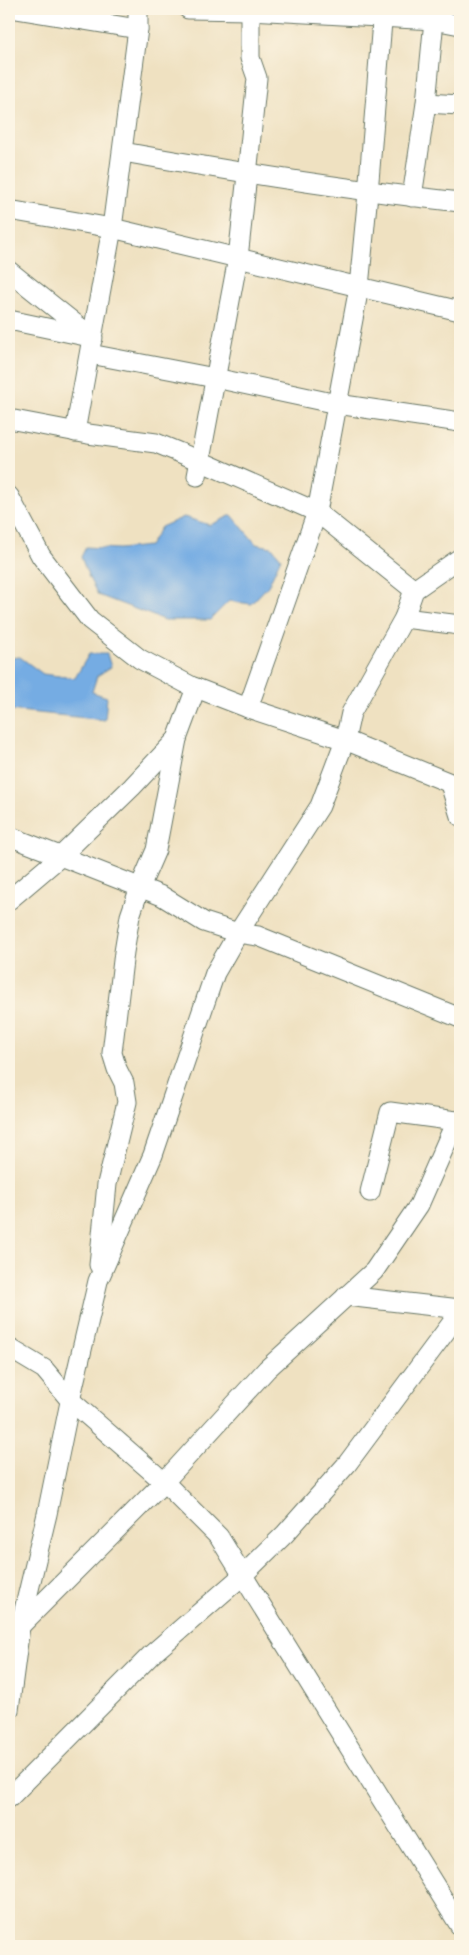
<svg xmlns="http://www.w3.org/2000/svg" width="469" height="1955" font-family="Dekko,sans-serif">
  <style>
    .water { fill: #74ace3; stroke: #4a748c }
    .lines { fill: none; stroke-linecap: round; stroke-linejoin: round }
    .minor-casing { stroke: #687665; stroke-width: 21 }
    .minor { stroke: #fff; stroke-width: 19 }
  </style>
  <rect width="100%" height="100%" fill="#fcf5e5"/>
  <filter id="ink" filterUnits="userSpaceOnUse"><feTurbulence type="fractalNoise" baseFrequency=".02" numOctaves="2"/><feDisplacementMap in="SourceGraphic" scale="10" xChannelSelector="R" yChannelSelector="G"/><feConvolveMatrix kernelMatrix="1 2 1 2 8 2 1 2 1" color-interpolation-filters="sRGB"/></filter>
  <filter id="wash" filterUnits="userSpaceOnUse"><feTurbulence type="fractalNoise" baseFrequency=".0096" numOctaves="4" result="noise"/><feDisplacementMap in="SourceGraphic" scale="20" xChannelSelector="R" yChannelSelector="G"/><feGaussianBlur stdDeviation="1.12" result="paint"/><feColorMatrix in="noise" values="0 0 0 0 0 0 0 0 0 0 0 0 0 0 0 0 0 1.4 0 .05"/><feComposite in="paint" operator="in"/></filter>
  <g filter="url(#wash)">
    <rect width="100%" height="100%" fill="#efe1c1"/>
    <!-- water -->
    <g class="water">
      <path d="M232,515L256,544L272,547L281,558L268,586L251,604L229,601L210,620H164L98,595L89,578L81,557L86,547L119,549L149,546L161,527L184,517L210,525Z"/>
      <path d="M89,654H107L111,667L97,676L92,692L107,697L105,720L9,710V658L20,657L43,674L75,678Z"/>
    </g>
  </g>
  <g filter="url(#ink)">
    <g class="lines">
      <!-- minor casing -->
      <g class="minor-casing">
        <g id="minor">
          <path d="M16,9L138,29"/>
          <path d="M188,9L250,10L434,20L460,25"/>
          <path d="M426,103L460,105"/>
          <path d="M123,152C235,172 347,190 460,202"/>
          <path d="M412,197L426,103L434,20"/>
          <path d="M9,210L112,228L460,311"/>
          <path d="M9,271L93,338"/>
          <path d="M9,320L90,337"/>
          <path d="M90,354L215,378L337,404L460,422"/>
          <path d="M9,419L88,434L156,443L200,461L317,512L414,590"/>
          <path d="M75,432L112,228L138,29V9"/>
          <path d="M197,476L238,258L247,175L257,78L250,58V10"/>
          <path d="M9,496L41,556L90,620L140,659L191,686L248,708L345,740L460,787"/>
          <path d="M404,618L460,625"/>
          <path d="M248,708L317,512L359,287L368,193L383,9"/>
          <path d="M450,784L460,816"/>
          <path d="M9,836L162,896L204,922L238,933L258,936L460,1018"/>
          <path d="M9,900L61,856L132,787L177,739L196,688"/>
          <path d="M370,1192L390,1112L456,1121"/>
          <path d="M99,1265L107,1184L127,1102L124,1083L117,1069L112,1053L124,952L130,916L140,887L156,850L177,739"/>
          <path d="M346,1296L460,1309"/>
          <path d="M9,1348L44,1369L70,1400L164,1482L219,1537L460,1926"/>
          <path d="M19,1627L164,1482L267,1369L374,1271L419,1205L456,1121H460"/>
          <path d="M9,1710L20,1627L47,1514L72,1392L98,1281L153,1155L215,973L238,933L320,806L345,740L351,713L404,618L414,590L460,558"/>
          <path d="M9,1798L151,1655L242,1576L285,1534L347,1464L460,1312"/>
        </g>
      </g>
      <!-- minor -->
      <use href="#minor" class="minor"/>
    </g>
  </g>
  <!-- margin -->
  <rect width="469" height="1955" fill="none" stroke="#fcf5e5" stroke-width="30"/>
</svg>
